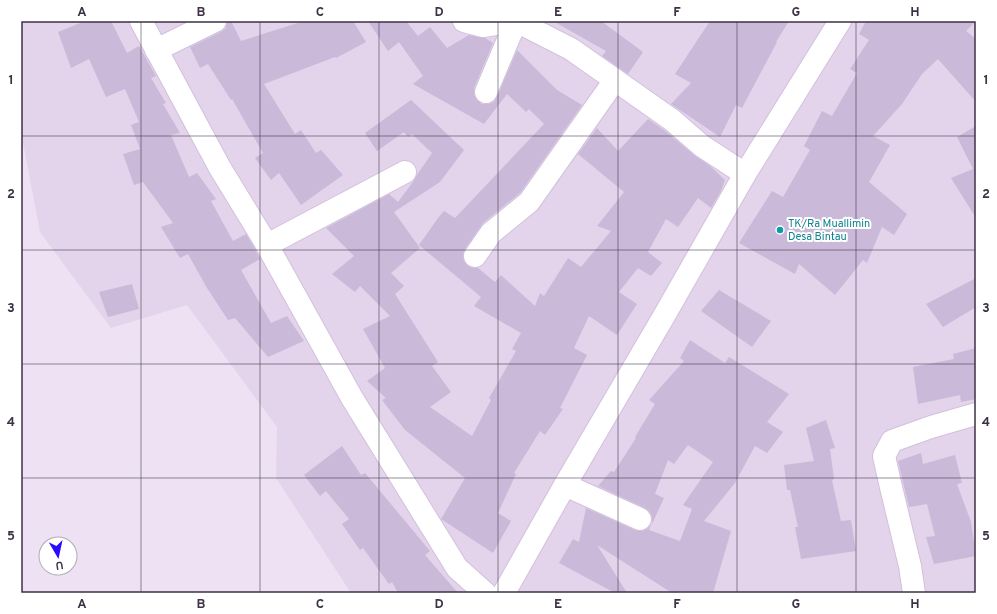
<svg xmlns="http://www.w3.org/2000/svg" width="997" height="614" font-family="Overpass,sans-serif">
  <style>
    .residential { fill: #e3d3eb }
    .building { fill: #cbb9d9 }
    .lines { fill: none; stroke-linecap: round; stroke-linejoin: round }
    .minor-casing { stroke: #d2c0dd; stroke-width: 24 }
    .minor { stroke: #fff; stroke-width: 22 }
    .grid { fill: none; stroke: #3d3245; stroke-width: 1; stroke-opacity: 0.55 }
    .culture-dot { fill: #0f9aa8; stroke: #fff; stroke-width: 1.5 }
    .labels { text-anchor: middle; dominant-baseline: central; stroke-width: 4; stroke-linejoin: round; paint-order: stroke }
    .culture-label { font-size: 11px; fill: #0d838f; stroke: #fff; text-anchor: start }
    .neatline { fill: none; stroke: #3d3245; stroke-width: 1.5 }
    .grid-label { font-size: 13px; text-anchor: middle; font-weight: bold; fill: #3d3245 }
  </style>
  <rect width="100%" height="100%" fill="#ede1f3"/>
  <!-- residential -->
  <path class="residential" d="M21,21H976V593H351L276,478L277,427L187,305L111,328L40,232L21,132Z"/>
  <!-- building -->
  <g class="building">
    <path d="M85,21H111L127,53L139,46L156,76L151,78L166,103L163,104L180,133L171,135L189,177L197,173L216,199L211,201L233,241L246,234L254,247L260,259L241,270L271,323L287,316L304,341L268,357L235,318L228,320L207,288L188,254L180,258L161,227L173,223L143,182L134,185L123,154L140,149L131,125L139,122L125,89L106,97L89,59L71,68L58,32Z"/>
    <path d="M227,21H231L241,41L304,21H353L366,42L336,58L335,57L264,84L295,134L301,130L316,153L321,150L343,175L301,205L279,173L271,180L255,158L263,153L232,99L231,100L208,64L200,68L190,47L221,32L226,28Z"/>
    <path d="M368,21H406L418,36L430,27L447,48L469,35L485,38L493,43L474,88V94L476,99L482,104H488L494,102L497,97L517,50L557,90L582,105L520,193L483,223L465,249L463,255L464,261L468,266L474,268H478L495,282L501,275L535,306L540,293L544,296L568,258L581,267L611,231L597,226L624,192L578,154L597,128L618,151L648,119L664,130L694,155L710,166L725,180L721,191L711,208L698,198L678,227L666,219L648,252L662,263L651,276L638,268L619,292L637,304L617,335L589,316L574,348L587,355L560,408L563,409L545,435L540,431L514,473L516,474L498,513L511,521L493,553L441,519L465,478L405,430L382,400L386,398L367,381L385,368L363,329L390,316L360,286L355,292L332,274L354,256L326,228L389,194L398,202L415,179L417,175L432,153L412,134L408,137L404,132L377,151L365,133L411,100L464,150L440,182L394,212L420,248L391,273L404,286L395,294L438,362L432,366L451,392L430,407L472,436L491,400L489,398L516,351L512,349L521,333L474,306L481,297L419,245L438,218L444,211L455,218L544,124L529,109L526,112L507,94L484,124L413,84L423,76L399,42L388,51Z"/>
    <path d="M553,21H601L643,52L628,74L602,56L606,51Z"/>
    <path d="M710,21H789L776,42H777L742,108L736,105L720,137L671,104L691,83L675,74Z"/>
    <path d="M866,21H976L966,31L976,39V102L938,59L922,74L902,104L873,136L890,145L869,182L907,214L894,235L882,227L867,263L863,260L835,295L799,264L795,274L739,243L772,191L783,197L810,150L804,146L822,111L832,116L857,73L850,69L869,40L859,34Z"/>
    <path d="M976,126V218L951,178L973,169L957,137Z"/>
    <path d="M976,278V307L943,327L926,304Z"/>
    <path d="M132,284L139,309L108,317L99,292Z"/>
    <path d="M719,290L771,321L752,347L701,311Z"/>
    <path d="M690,340L725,363L729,357L789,394L767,422L783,432L767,453L755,446L735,483L704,521L731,531L713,593H672L597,545L627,593H615L559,563L573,539L579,542L586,508L635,530L642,531L647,529L651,525L649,530L680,541L692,509L683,505L713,462L688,445L674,464L668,460L655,494L664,498L652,524V518L650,512L645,508L598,486L611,471L614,472L636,438L635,437L655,404L649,400L684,361L680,358Z"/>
    <path d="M976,348V399L961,402L960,395L918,404L913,367L954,359L953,354Z"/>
    <path d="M826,420L835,448L830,449L834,479L832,480L841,521L851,520L856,551L801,559L795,527H798L790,490H787L784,465L814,461L806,428Z"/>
    <path d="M342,446L361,475L365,473L430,551L425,555L458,593H398L392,582L389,584L363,548L360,550L342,524L349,519L326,491L320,496L304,475Z"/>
    <path d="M921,453L923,464L955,455L962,483L957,484L971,522L976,556L934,564L926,537L935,536L927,504L909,507L898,461Z"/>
  </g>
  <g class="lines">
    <!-- minor casing -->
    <g class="minor-casing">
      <g id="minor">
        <path d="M141,21L220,168L267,245L352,398L457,568L485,593"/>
        <path d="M464,21L483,26L516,21L571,49L672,120L702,146L745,174"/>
        <path d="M156,50L215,21"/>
        <path d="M486,92L516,21"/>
        <path d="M267,245L405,172"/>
        <path d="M475,256L491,233L529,202L615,80"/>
        <path d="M565,485L640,519"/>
        <path d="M504,593L565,485L664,316L745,174L840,21"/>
        <path d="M914,593L910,566L890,483L884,456L892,441L931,427L976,414"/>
      </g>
    </g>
    <!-- minor -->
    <use href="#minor" class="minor"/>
  </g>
  <!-- grid -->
  <path class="grid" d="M141,21V593M260,21V593M379,21V593M498,21V593M618,21V593M737,21V593M856,21V593M21,136H976M21,250H976M21,364H976M21,478H976"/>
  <!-- markers -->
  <circle class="culture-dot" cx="780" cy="230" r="4"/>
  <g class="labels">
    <!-- culture labels -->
    <g class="culture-label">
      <text x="788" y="224">TK/Ra Muallimin<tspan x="788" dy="13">Desa Bintau</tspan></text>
    </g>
  </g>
  <!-- border -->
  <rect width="997" height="614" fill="none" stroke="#ffffff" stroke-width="44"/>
  <!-- north arrow -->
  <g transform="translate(58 556) rotate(171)"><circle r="19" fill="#ffffff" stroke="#b1adb5"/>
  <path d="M0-3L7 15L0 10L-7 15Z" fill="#290cff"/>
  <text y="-6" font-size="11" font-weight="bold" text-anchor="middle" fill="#3d3245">U</text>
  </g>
  <rect x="22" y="22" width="953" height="570" class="neatline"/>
  <g class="grid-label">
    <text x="82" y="16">A</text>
    <text x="201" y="16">B</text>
    <text x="320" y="16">C</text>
    <text x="439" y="16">D</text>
    <text x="558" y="16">E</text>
    <text x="677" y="16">F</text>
    <text x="796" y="16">G</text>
    <text x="915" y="16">H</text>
    <text x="11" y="84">1</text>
    <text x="986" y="84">1</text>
    <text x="11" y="198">2</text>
    <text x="986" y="198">2</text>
    <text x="11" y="312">3</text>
    <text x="986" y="312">3</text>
    <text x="11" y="426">4</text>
    <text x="986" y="426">4</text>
    <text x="11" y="540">5</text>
    <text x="986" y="540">5</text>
    <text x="82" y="608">A</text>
    <text x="201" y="608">B</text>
    <text x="320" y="608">C</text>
    <text x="439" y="608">D</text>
    <text x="558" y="608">E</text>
    <text x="677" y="608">F</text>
    <text x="796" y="608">G</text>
    <text x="915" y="608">H</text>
  </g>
</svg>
